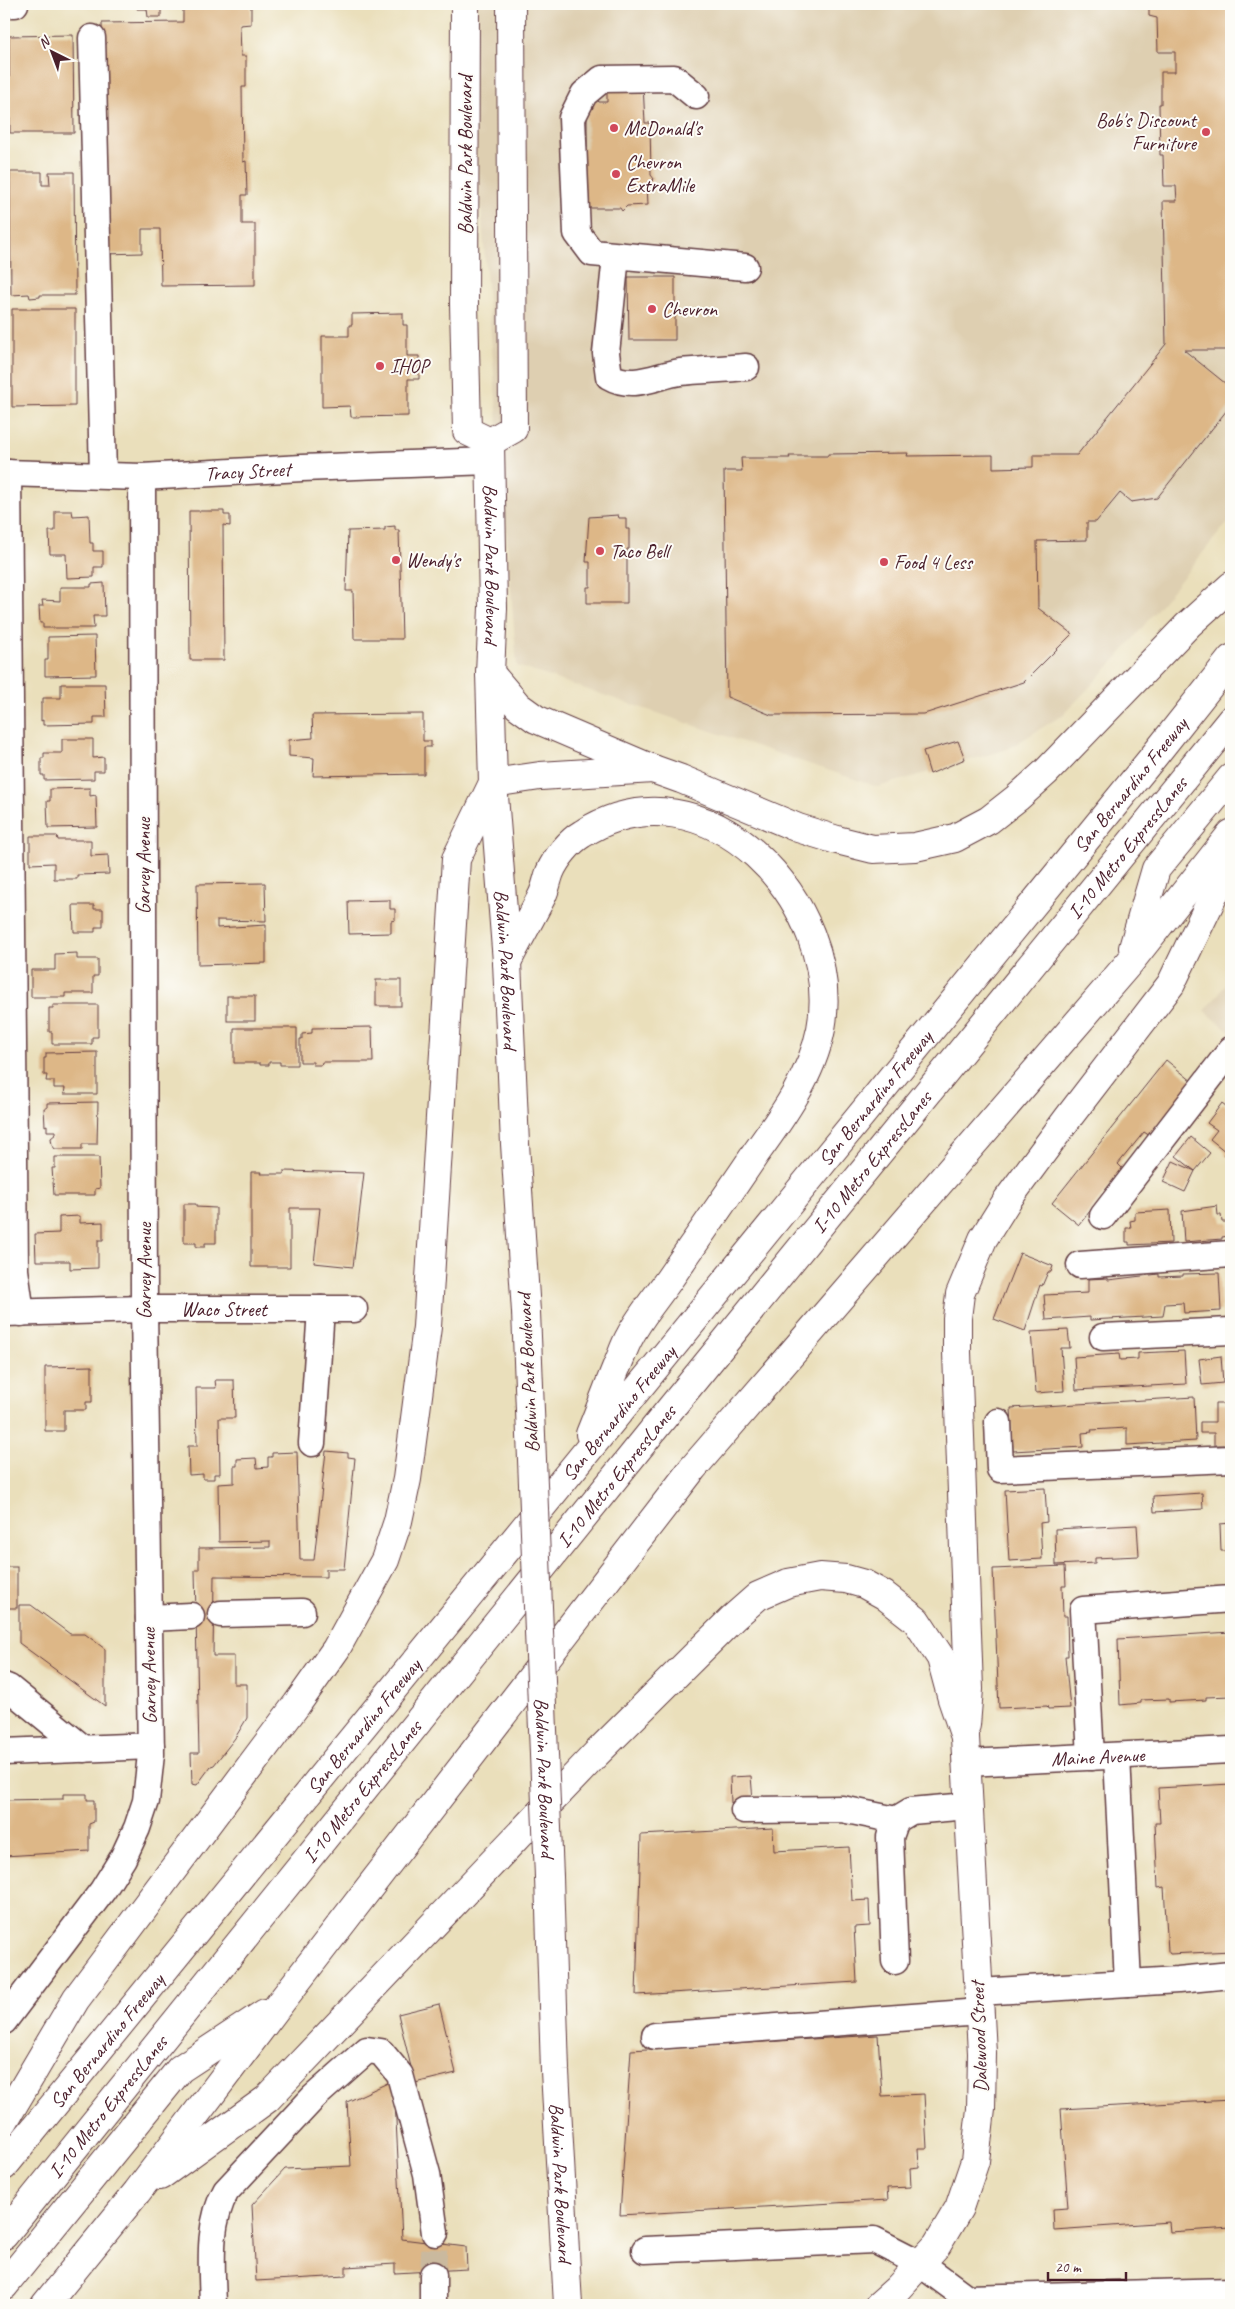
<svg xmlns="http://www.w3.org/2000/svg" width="1235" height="2309" font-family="Caveat,sans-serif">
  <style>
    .built { fill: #decfb1 }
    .building { fill: #ddb787 }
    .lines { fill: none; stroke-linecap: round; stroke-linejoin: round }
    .minor-tunnel { stroke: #cab99e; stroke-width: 26; stroke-dasharray: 26 13; stroke-linecap: butt }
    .minor-casing { stroke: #623c41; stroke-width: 29 }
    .major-casing { stroke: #623c41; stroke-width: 30 }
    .highway-casing { stroke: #623c41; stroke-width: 30 }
    .minor { stroke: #fff; stroke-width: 26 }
    .major { stroke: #fff; stroke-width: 28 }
    .highway { stroke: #fff; stroke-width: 28 }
    .major-bridge-casing { stroke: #623c41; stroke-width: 30; stroke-linecap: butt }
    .major-bridge { stroke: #fff; stroke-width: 28 }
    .poi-dot { fill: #d1495b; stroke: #fdfcf7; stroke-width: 2 }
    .labels { text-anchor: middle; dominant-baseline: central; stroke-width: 4; stroke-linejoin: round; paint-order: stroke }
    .poi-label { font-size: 20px; fill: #4a1f2b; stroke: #fdfcf7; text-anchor: start }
    .street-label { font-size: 20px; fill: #4a1f2b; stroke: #fdfcf7 }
  </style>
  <rect width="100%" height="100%" fill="#fdfcf7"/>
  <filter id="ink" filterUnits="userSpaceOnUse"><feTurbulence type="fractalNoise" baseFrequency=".02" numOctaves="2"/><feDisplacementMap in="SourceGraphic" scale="10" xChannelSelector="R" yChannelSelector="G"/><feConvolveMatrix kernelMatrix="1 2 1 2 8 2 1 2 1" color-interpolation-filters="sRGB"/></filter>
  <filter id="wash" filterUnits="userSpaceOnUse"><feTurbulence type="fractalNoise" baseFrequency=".0096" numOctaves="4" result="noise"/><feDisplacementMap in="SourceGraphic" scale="20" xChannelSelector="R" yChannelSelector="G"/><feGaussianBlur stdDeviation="1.12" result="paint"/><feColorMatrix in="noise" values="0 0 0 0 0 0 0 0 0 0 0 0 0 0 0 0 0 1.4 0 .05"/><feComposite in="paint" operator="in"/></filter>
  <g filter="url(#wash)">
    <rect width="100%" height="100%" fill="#eadfbb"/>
    <!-- built -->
    <g class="built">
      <path d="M465,4H1231V518L1119,656L1064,714L1008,749L878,787L517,666Z"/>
      <path d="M1231,978V1033L1205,1011Z"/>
    </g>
    <g id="blocks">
      <!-- building -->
      <g class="building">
        <path d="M137,4H175V7H161V17H148L147,9H137Z"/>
        <path d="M183,4H251V24L240,25L241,56H246V87H242L243,162L246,161L247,195H242V224H255V285L161,286L160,229H142V253L105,254L102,23L183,22Z"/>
        <path d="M1149,4H1231V350H1184L1231,388V405L1157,498L1131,502L1120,493L1096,522H1087V540L1037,541L1038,608L1072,634L1024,682L924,714L771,715L727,697L724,471H742L741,458H790L789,456H828V454L908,453L907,456L993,455V468L1033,467V455H1077L1166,344L1163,201H1177L1176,186H1164L1163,155H1160L1159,104H1161V72H1175V52H1158L1157,18L1149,16Z"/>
        <path d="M73,35L74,133H10L9,36Z"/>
        <path d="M607,79L643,85L645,123H650L651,175L654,179L647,185L648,205L627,206L622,211L620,208H583L576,147L587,148V115L593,95L599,102H607Z"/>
        <path d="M10,172H42V185H50L49,172H74L75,295H40V297L30,298L29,294L11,295Z"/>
        <path d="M628,277H675V340H629Z"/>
        <path d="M12,309H75V406L12,407Z"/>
        <path d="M403,313V325H407V356H419V379H408V416L351,417L350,406L322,407V336H349V325H352V314Z"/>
        <path d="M55,511H72L73,516L89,515L90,543H93V551H103V567H94V577L67,578L66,554H50L49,531H55Z"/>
        <path d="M189,511H224V515H230V526L223,525L224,660H190Z"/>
        <path d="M618,515L619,518H626V529H629V549H627V603H587V587H590V562H586L589,517Z"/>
        <path d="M395,526V530H399L402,639H354L353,591H346L348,531L385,530V527Z"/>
        <path d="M104,583L105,616H93L94,628H43V623H40L39,606H43L42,600L60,601V587H91V584Z"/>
        <path d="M95,636L96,675L45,676V660H48V637Z"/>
        <path d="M61,684H105L106,717H94V724L43,725V720L41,721V703H43V698H61Z"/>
        <path d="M423,714V741H431V747H424V774L313,776L314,758L289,756V740L313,738L312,715Z"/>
        <path d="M62,739H93V758L104,757V771H94V779L44,780V775H41V758H44V753H62Z"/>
        <path d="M958,741L965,759L930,774L923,751Z"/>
        <path d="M90,788V796L96,795L97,827L48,828L47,801H50V789Z"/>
        <path d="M30,836H57L58,840H91V856L108,855L109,874L77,875V879H54V863L30,864Z"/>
        <path d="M265,883L266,921L217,920V928L266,925V963L198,965L197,884Z"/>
        <path d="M390,900V909H395V920L391,921V933L349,934L348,901Z"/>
        <path d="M73,905H94V909H103V927H95V932H74Z"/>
        <path d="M77,953V959H98V976H93V993H65V997H31V970H55V954Z"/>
        <rect x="376" y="980" width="25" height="26"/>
        <rect x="227" y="996" width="28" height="25"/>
        <path d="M53,1005H98V1037H92V1044H52V1032H49V1008H53Z"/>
        <path d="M372,1027L373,1062H322L321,1065H313V1062H300V1039H302V1034L312,1033V1028Z"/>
        <path d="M234,1028H297V1065H280V1062H269V1065H260V1063H234Z"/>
        <path d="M97,1052V1094H64L65,1088H54V1081H46L47,1075H44V1058H46V1053Z"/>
        <path d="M1166,1060L1198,1086L1150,1136L1144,1132L1118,1164L1123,1169L1079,1225L1052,1203Z"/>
        <path d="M98,1102L97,1144H82V1149H55L52,1145L51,1138L56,1134V1131H47V1125L45,1126L44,1108H47V1103Z"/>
        <path d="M1222,1103L1231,1110V1157L1229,1158L1224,1154L1226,1152L1210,1139L1217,1130L1207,1123Z"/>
        <path d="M1191,1137L1210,1153L1195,1171L1176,1156Z"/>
        <path d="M55,1157H99L100,1188L95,1189V1195H54L52,1168H55Z"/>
        <path d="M1173,1161L1195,1171L1185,1192L1163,1182Z"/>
        <path d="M284,1171L364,1173L353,1267L314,1263L320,1208H290V1267H251V1172H261L260,1174H284Z"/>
        <path d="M184,1204H196V1207L216,1208V1243H205V1247H196V1243H184Z"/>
        <path d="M1217,1206L1218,1215H1221L1222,1222H1228L1229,1236L1222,1237V1239L1184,1242L1182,1211Z"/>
        <path d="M1170,1210L1171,1243L1129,1245V1242H1126V1228H1131L1130,1221L1135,1220V1212Z"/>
        <path d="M80,1216V1223L103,1222V1240H98V1268L70,1269V1261H36L35,1234L59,1233V1217Z"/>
        <path d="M1020,1253L1053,1266L1051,1272H1048L1042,1286L1040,1285L1025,1331L994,1319Z"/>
        <path d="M1219,1273L1221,1311L1184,1313L1183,1303L1165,1304L1163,1316L1090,1320V1317L1046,1320L1044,1295L1088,1293V1279L1108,1278V1280L1159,1274V1277L1183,1276V1274Z"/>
        <path d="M1068,1330L1070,1348H1061L1064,1391L1036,1393L1031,1332Z"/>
        <path d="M1184,1351L1186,1384L1076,1390L1074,1357L1119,1354L1120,1360L1138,1359V1353Z"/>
        <path d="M1221,1356L1223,1383L1202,1385L1199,1359Z"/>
        <path d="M92,1366V1402H86V1410H64V1431H45V1367Z"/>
        <path d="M215,1380H234L235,1418H219L220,1474H214V1479H203V1474L189,1475L188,1446H197L196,1388H216Z"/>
        <path d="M1194,1397L1196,1441L1127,1445V1428L1091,1430L1092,1432L1082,1433L1083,1447L1013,1451L1011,1408Z"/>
        <path d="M1215,1404H1231V1445H1214V1433H1200V1422H1215Z"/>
        <path d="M326,1451L348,1453V1457L355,1458L344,1569H326V1577L214,1576L213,1656H234V1684H247V1718L235,1738L214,1765L211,1766L197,1785L192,1784L191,1753H199L195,1570H199V1548L270,1547V1541L219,1542L218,1484L234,1483V1466H237V1459L256,1458L257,1468L268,1467V1457H272V1453L297,1452L300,1560H314Z"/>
        <path d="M1045,1488L1047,1522L1040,1523L1042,1559L1009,1561L1005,1490Z"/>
        <path d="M1202,1493L1203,1509L1154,1512L1153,1496Z"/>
        <path d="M1231,1523V1551H1221L1220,1524Z"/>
        <path d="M1137,1525L1139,1556L1095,1558V1563L1056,1565L1055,1529Z"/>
        <path d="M1065,1566L1066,1586H1062L1063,1616H1067L1068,1656H1065L1070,1708L1048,1709L1047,1706L999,1708L993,1569Z"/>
        <rect x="4" y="1567" width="13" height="41"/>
        <path d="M19,1605H31L70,1634H85L105,1649V1706L19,1643Z"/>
        <path d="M1231,1632V1696L1206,1697V1700L1169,1702V1699L1141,1700V1703L1120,1705L1118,1639Z"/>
        <path d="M751,1776L753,1801L731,1803L730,1777Z"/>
        <path d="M1231,1784V1951L1170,1954L1168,1951L1164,1887L1158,1888L1155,1823H1160L1158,1788Z"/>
        <path d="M63,1794H87V1800H94V1822L89,1824V1851L4,1856V1800L63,1799Z"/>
        <path d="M773,1828L774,1851L849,1847L852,1901L869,1900L870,1926L854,1927L857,1982L636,1995L641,1835Z"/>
        <path d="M439,2004L456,2073L415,2083L398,2014Z"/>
        <path d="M878,2035L882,2096L924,2094L927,2148H918L919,2167L910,2168L911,2187L887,2188L888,2200L620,2215L631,2050Z"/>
        <path d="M394,2080L402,2239L466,2247L467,2269L395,2273V2264L346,2267V2276L256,2281L252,2205L285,2169L351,2166L347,2102Z"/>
        <path d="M1231,2100V2228L1170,2232L1169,2222L1054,2230L1053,2209L1068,2208L1061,2109Z"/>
      </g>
    </g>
  </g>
  <g filter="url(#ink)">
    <use href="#blocks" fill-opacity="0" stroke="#623c41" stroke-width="1"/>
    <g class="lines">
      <!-- minor-tunnel -->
      <path class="minor-tunnel" d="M433,2275L435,2233"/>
      <!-- minor casing -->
      <g class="minor-casing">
        <g id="minor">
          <path d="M4,4H15"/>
          <path d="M92,38L103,475"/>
          <path d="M696,96L674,78L602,79L584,94L572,118L577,233L592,253L745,267"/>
          <path d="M616,256L606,353L609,376C633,390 655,376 680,372C702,370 724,369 746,367"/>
          <path id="s1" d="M4,473L142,477L302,468L490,461"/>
          <path d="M8,473L15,1270L21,1313"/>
          <path d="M1103,1216L1231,1050"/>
          <path d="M1080,1265L1231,1254"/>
          <path id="s2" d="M4,1313L144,1309H354"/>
          <path d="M1103,1337L1231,1331"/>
          <path d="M998,1422L1000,1469L1231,1459"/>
          <path d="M312,1443L321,1309"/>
          <path d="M221,1614L302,1612"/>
          <path d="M149,1618L191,1616"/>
          <path d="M4,1686L9,1688L84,1749"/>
          <path d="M4,1752L151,1746"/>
          <path d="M1117,1756L1128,1983"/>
          <path d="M1091,1757L1083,1610L1231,1599"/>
          <path id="s3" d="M966,1763L1231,1750"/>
          <path d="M744,1810L842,1809L896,1820"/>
          <path d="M895,1961L890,1837L896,1820L911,1811L968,1806"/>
          <path d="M979,1992L1178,1980L1231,1975"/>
          <path d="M4,2021L103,1890L123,1858L137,1828L146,1801L151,1754L144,1309L142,477"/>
          <path d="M655,2036L980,2012"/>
          <path d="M645,2250L874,2240L921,2264L967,2298L1231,2291"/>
          <path d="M433,2275V2305"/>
          <path d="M213,2305C212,2268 207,2224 226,2191L314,2097L367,2050L381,2052L400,2075L427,2174L435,2233"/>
        </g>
      </g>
      <!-- major casing -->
      <g class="major-casing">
        <g id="major">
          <path d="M465,4L464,304L467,431L490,442"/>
          <path id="s4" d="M490,442L493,608L490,673L493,783L507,962L515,1144L526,1312"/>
          <path d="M490,442L513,429L511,4"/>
          <path id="s5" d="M549,1877L555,2071L568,2305"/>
          <path d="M879,2305L897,2289L937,2245L959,2208L975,2161L981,2109L982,2053L965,1737"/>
        </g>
      </g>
      <!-- highway casing -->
      <g class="highway-casing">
        <g id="highway">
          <path d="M490,673L518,706L536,719L653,769L681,779L798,828L837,840L873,849L915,847L955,838L989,820L1017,798L1046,772L1188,625L1231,586"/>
          <path d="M1133,948L1156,869L1231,778"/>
          <path d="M507,962C518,940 531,918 542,896C546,888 547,880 550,872C556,858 570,841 582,834C705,755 844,904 821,1029C812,1075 783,1116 756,1153C728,1195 699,1236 670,1278C657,1297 641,1315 630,1336C624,1346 621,1358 616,1368C607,1390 599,1412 590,1434"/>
          <path d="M966,1725L969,1689L957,1352V1318L960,1294L983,1239L1008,1199L1068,1118L1171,984L1231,859"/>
          <path d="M4,2121L76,1999L297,1704L336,1649L385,1560L398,1521L407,1479L427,1327L456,859L493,783L540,776L653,769"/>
          <path id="s6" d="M4,2166C389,1697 770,1225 1154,756L1231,659"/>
          <path d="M160,2176L267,2099L596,1754L733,1618L758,1596L788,1583L820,1577L846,1579L864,1584L884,1595L916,1620L941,1658L952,1699L965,1737"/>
          <path id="s7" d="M4,2235L658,1424L1231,720"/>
          <path d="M4,2286L180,2069L265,2013"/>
          <path d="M45,2305L137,2192L281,2002L693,1468L1130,962L1231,834"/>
        </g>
      </g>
      <!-- minor -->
      <use href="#minor" class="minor"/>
      <!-- major -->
      <use href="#major" class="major"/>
      <!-- highway -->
      <use href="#highway" class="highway"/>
      <!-- major-bridge casing -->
      <g class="major-bridge-casing">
        <g id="major-bridge">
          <path id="s8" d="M526,1312L549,1877"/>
        </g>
      </g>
      <!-- major-bridge -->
      <use href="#major-bridge" class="major-bridge"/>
    </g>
  </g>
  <!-- markers -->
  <g class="poi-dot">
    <circle cx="614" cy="128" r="5"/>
    <circle cx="1206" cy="132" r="5"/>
    <circle cx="616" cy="174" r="5"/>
    <circle cx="652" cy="309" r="5"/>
    <circle cx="380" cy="366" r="5"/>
    <circle cx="600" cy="551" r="5"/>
    <circle cx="396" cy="560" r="5"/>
    <circle cx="884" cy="562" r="5"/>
  </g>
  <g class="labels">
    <!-- poi labels -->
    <g class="poi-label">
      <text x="1196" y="120" text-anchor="end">Bob's Discount<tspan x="1196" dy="23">Furniture</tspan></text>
      <text x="624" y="128">McDonald's</text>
      <text x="626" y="162">Chevron<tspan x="626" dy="23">ExtraMile</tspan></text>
      <text x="662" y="309">Chevron</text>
      <text x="390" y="366">IHOP</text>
      <text x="610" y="551">Taco Bell</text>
      <text x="406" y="560">Wendy's</text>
      <text x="894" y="562">Food 4 Less</text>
    </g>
    <!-- street labels -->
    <g class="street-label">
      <text transform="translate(465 155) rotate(-90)">Baldwin Park Boulevard</text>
      <text stroke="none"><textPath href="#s1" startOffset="244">Tracy Street</textPath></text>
      <text stroke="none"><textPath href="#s4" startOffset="122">Baldwin Park Boulevard</textPath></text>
      <text stroke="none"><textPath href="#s6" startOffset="1782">San Bernardino Freeway</textPath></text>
      <text stroke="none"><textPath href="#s7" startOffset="1785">I-10 Metro ExpressLanes</textPath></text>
      <text transform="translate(143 866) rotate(-90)">Garvey Avenue</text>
      <text stroke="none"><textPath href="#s4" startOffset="528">Baldwin Park Boulevard</textPath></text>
      <text stroke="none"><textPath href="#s6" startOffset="1378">San Bernardino Freeway</textPath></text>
      <text stroke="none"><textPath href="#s7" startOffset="1380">I-10 Metro ExpressLanes</textPath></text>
      <text transform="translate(144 1271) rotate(-90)">Garvey Avenue</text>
      <text stroke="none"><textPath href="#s2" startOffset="220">Waco Street</textPath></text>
      <text transform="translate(528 1373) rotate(-93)">Baldwin Park Boulevard</text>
      <text stroke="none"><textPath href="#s6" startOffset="972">San Bernardino Freeway</textPath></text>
      <text stroke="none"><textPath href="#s7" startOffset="975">I-10 Metro ExpressLanes</textPath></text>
      <text transform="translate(149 1676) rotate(-91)">Garvey Avenue</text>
      <text stroke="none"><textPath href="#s6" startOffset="568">San Bernardino Freeway</textPath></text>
      <text stroke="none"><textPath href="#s3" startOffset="132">Maine Avenue</textPath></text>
      <text stroke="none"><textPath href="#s8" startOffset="466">Baldwin Park Boulevard</textPath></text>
      <text stroke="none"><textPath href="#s7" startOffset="570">I-10 Metro ExpressLanes</textPath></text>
      <text transform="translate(979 2037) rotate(-92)">Dalewood Street</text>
      <text stroke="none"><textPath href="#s6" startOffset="162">San Bernardino Freeway</textPath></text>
      <text stroke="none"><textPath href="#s7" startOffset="165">I-10 Metro ExpressLanes</textPath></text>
      <text stroke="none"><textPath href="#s5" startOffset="306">Baldwin Park Boulevard</textPath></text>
    </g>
  </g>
  <!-- margin -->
  <rect width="1235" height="2309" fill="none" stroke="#fdfcf7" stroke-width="20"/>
  <!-- north arrow -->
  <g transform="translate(52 52) rotate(318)" stroke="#fdfcf7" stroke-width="4" paint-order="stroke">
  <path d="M0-4L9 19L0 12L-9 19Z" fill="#4a1f2b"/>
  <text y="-8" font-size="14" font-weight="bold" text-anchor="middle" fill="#4a1f2b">N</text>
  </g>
  <!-- scale -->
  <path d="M1048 2272v8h78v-8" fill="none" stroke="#4a1f2b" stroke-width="2.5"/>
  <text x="1055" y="2272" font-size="15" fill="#4a1f2b" stroke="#fdfcf7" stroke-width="4" paint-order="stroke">20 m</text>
</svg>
